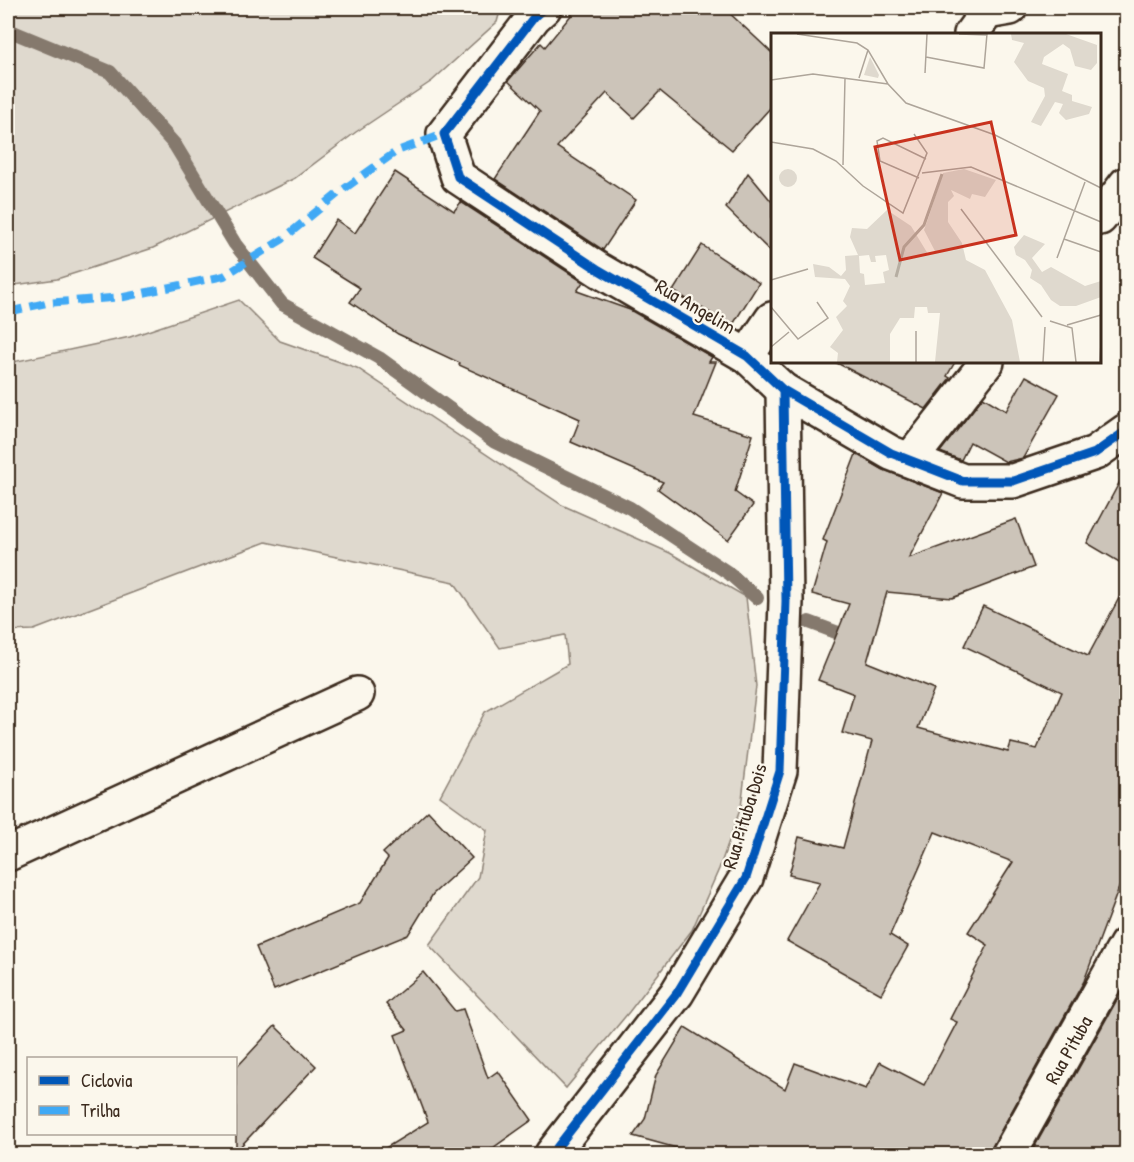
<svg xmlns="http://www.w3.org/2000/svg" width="1134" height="1162" font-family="'Patrick Hand',sans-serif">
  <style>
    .green { fill: #dfd9ce; stroke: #8d8276; stroke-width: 1.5 }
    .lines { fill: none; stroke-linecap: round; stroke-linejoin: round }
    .stream { stroke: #85796d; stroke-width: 14 }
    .building { fill: #ccc4b9; stroke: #3b2a1e; stroke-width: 1.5 }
    .street-casing { stroke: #3b2a1e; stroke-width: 38 }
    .street { stroke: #fbf7ec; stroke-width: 33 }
    .quiet { stroke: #3fa9f5; stroke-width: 8; stroke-dasharray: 15 8; stroke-linecap: butt }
    .cycleway-casing { stroke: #fbf7ec; stroke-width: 13 }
    .cycleway { stroke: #0057b8; stroke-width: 9 }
    .labels { text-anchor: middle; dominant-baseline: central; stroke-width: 4.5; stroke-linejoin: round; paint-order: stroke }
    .street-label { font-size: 20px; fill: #3b2a1e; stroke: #fbf7ec }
    .inset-river { fill: none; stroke: #b6aea2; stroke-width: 3 }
    .inset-road { fill: none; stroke: #aea59a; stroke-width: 1.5 }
    .view { fill: #c8321e; fill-opacity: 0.15; stroke: #c8321e; stroke-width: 3 }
    .inset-edge { fill: none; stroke: #3b2a1e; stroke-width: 3 }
  </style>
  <rect width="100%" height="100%" fill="#fbf7ec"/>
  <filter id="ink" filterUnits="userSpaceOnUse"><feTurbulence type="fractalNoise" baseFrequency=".0167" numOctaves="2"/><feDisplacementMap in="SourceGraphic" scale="12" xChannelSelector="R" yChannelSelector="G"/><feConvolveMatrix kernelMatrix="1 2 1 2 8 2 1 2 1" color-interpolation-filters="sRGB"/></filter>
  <g filter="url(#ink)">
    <!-- green -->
    <g class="green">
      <path d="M8,8H501L497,22L432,81L356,132L295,178L153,248L57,279L8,286Z"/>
      <path d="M239,300L280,341L357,368L562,505L670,553L746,597L756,686L741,807L719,869L692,930L629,1012L566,1088L429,945L478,877L487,830L440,796L485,712L568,664L565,635L500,648L454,582L266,542L34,630L8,631V363L130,337Z"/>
    </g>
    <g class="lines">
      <!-- stream -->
      <g class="stream">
        <path d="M8,30L110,72L175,145L235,244L282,304L379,358L495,442L630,508L730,574L757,598"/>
        <path d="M809,622L841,634"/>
      </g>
    </g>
    <!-- building -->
    <g class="building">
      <path d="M577,8H724L772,53V106L732,150L660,91L634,118L607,93L557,147L636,200L603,250L495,179L540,111L508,81L541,43L545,47Z"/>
      <path d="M395,172L454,211L461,202L583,282L577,291L630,310L712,357L709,362H716L694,417L753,435L735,492L753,505L728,540L658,489L663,482L571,442L580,419L459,365L460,363L398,334L350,302L360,288L312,258L336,220L355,233Z"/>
      <path d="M748,173L772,202V253L726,208Z"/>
      <path d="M702,245L759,283L732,326L673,291Z"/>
      <path d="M835,362H955L947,376L950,378L926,409Z"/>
      <path d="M1026,376L1059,394L1023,458L1006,462L970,442L961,460L940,452L983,397L1006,411Z"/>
      <path d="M856,454L884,470L943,493L909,558L1016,519L1034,567L952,598L887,592L867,662L934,689L918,728L1008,752L1011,743L1037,749L1062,692L964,646L983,606L1088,656L1126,585V869L1084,981L993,1145L990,1155H702L633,1136L645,1119L656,1075L685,1027L785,1089L795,1063L866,1089L880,1062L924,1085L957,1022L950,1019L988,945L968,932L1013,862L935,832L890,935L908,946L881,994L787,941L820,882L789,875L799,837L843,848L872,741L842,733L854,694L818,680L849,604L812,594L827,542L823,540Z"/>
      <path d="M1126,470V566L1087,543Z"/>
      <path d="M428,811L472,858L433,894L408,935L274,990L256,947L360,903L388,858L383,853Z"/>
      <path d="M423,972L455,1011L463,1009L488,1078L498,1071L532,1120L483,1155H374L428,1122L395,1035L407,1030L386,1004Z"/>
      <path d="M1118,998L1126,1002V1155H1030Z"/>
      <path d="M275,1026L316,1066L236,1151V1068Z"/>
    </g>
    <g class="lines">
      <!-- street casing -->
      <g class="street-casing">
        <g id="street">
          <path d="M544,8L534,17L444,134L458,177L599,270L747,356L783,390L891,453L963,481H1013L1095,453L1126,431"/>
          <path d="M971,34L987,12L1010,8"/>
          <path d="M1100,218L1126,184"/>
          <path d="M747,356L772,319"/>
          <path d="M910,460L987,362"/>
          <path d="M8,854L357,694"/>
          <path d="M552,1154L677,993L746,878L780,771L786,601L783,390"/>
          <path id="s1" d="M1009,1154L1126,945"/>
        </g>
      </g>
      <!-- street -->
      <use href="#street" class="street"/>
      <!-- quiet -->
      <path class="quiet" d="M8,312L46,303L124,297L224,276L283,239L341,191L397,151L444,134"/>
      <!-- cycleway casing -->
      <g class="cycleway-casing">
        <g id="cycleway">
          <path d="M544,8L534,17L444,134L458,177L599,270L747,356L783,390L891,453L963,481H1013L1095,453L1126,431"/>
          <path d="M552,1154L677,993L746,878L780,771L786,601L783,390"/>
        </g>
      </g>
      <!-- cycleway -->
      <use href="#cycleway" class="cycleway"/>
    </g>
  </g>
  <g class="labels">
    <!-- street labels -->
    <g class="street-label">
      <text transform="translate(696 306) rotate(30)">Rua Angelim</text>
      <text transform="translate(744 816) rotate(-73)">Rua Pituba Dois</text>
      <text stroke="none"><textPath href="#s1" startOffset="120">Rua Pituba</textPath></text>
    </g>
  </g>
  <!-- overview -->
  <g transform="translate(771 33)">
    <rect width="330" height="330" fill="#fbf7ec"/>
    <path d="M240,1H295L326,12V30L320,37L304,33L299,16L292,11L273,24L271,31L297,41L291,58L301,62V68L321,74L318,81L295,87L288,80L292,71L284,69L270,93L260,89L274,63L273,55L257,48L243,29L253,10L241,7ZM99,24L108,42L107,45L93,42ZM193,136L225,147L214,164L201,161L199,166L180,157L183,163L177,169V189L191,210L195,227L214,237L241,287L249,329H164L169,280H157L156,274H144L143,285H129L119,301V329H66L67,320L59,314L72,297L65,284L76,273L72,268L79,253L74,246L44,244L42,231L58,234L70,243L75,237L74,223L87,222L79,204L81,195L96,196L116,177L140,193L157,221L165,220L153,197L158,183L172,140ZM98,222L100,229H105L104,223L115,222L118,237L112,239L114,250L94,252L93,241L89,240L88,223ZM8 145a9 9 0 1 1 18 0a9 9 0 1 1-18 0ZM253,202L274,211L261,225L271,239L280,234L314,253L330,248V264L305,273H289L280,267L270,252L259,245L261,237L254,227L245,222L243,214Z" fill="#dfd9ce" fill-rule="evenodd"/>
    <path class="inset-river" d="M125,244L133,214L153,192L171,141"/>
    <path class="inset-road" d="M26,1L86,10L97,17L117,51L135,70L224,102L330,155M188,1L216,2M155,24L213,35L216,1M154,40L156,1M88,45L97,17M0,47L42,41L117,51M0,109L42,116L65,128L92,153L132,180L156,120L143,101M72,132L74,45M151,140L200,134L330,189M148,145L109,128L106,108L112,105L155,126M190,176L271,284M293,206L330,219M286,225L314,149M0,247L37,236M0,274L27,306L57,285L46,269M279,288L301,295L305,329M296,292L330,282M145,298V329M0,314L18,299M272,329L274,294M329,329L330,309"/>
    <path class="view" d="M220,89L245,202L129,227L104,114Z"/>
    <rect width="330" height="330" class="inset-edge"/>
  </g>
  <!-- margin -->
  <rect width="1134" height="1162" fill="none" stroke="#fbf7ec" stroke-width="30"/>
  <rect x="15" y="15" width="1104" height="1132" fill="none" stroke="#3b2a1e" stroke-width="2" filter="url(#ink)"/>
  <!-- legend -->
  <rect x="27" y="1057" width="210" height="78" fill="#fbf7ec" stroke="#aea59a" stroke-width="1.5"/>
  <rect x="39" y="1076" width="30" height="9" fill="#0057b8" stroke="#aea59a" stroke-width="1.5"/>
  <text x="81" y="1087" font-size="18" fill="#3b2a1e">Ciclovia</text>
  <rect x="39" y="1106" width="30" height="9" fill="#3fa9f5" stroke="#aea59a" stroke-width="1.5"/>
  <text x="81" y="1117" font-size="18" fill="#3b2a1e">Trilha</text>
</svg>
